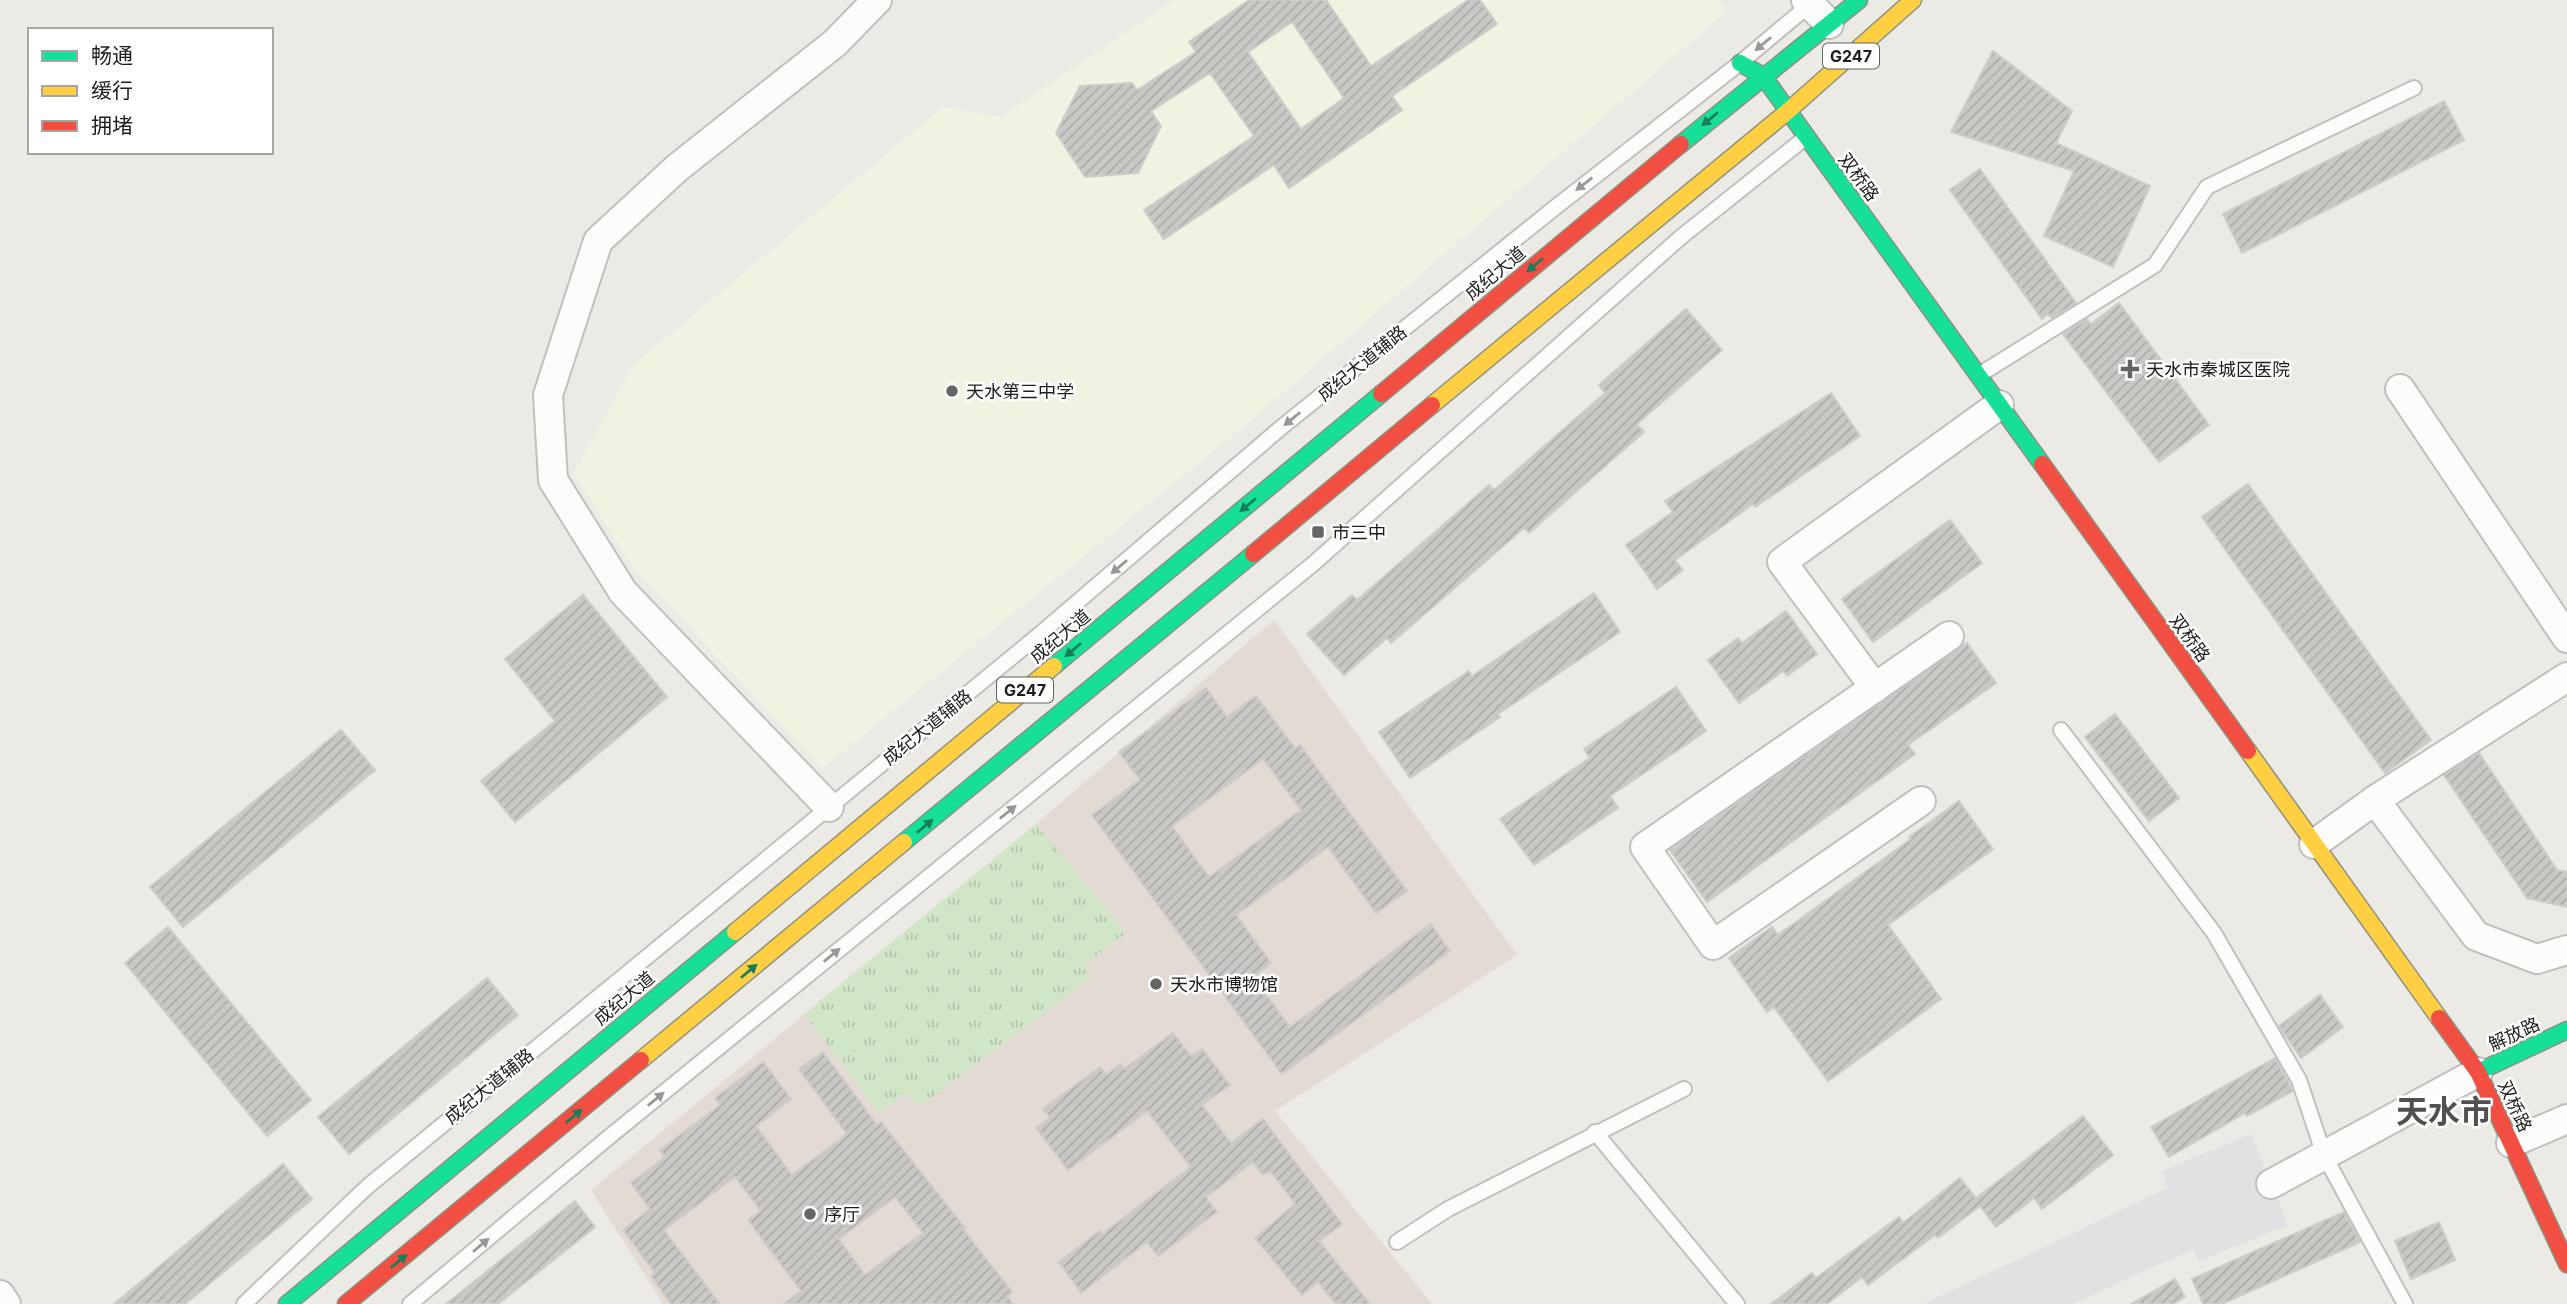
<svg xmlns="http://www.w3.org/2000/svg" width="2567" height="1304" font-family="Inter,'Noto Sans SC',sans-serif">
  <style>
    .commercial { fill: #e4dad4 }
    .education { fill: #f0f3e1 }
    .grass { fill: url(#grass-tufts) }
    .plaza { fill: #e2e0e3 }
    .building { fill: url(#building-hatch); stroke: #ceccc7; stroke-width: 2; fill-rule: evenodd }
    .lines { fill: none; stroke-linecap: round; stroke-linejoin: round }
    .lane-casing { stroke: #c1c0be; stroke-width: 18 }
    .street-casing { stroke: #c1c0be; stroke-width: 32 }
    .fast-casing { stroke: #8d9280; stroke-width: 19 }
    .slow-casing { stroke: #8d9280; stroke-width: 19 }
    .jam-casing { stroke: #8d9280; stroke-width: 19 }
    .lane { stroke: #fcfcfb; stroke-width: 14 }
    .street { stroke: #fcfcfb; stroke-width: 28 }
    .fast { stroke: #16e098; stroke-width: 16 }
    .slow { stroke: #ffcf43; stroke-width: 16 }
    .jam { stroke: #f24e42; stroke-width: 16 }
    .oneway { fill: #989897 }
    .oneway2 { fill: #1a7e5a }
    .poi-dot { fill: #656563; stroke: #fff; stroke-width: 2.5 }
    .labels { text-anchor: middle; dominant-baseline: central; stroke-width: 5; stroke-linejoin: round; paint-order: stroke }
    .shield { fill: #fff; stroke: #616161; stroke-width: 2 }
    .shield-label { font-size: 16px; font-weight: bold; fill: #1d1d1d }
    .street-label { font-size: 18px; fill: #1d1d1d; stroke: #fff }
    .poi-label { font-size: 18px; fill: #1d1d1d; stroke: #fff; text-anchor: start }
    .town-label { font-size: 32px; font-weight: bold; fill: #505050; stroke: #fff }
  </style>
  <defs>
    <pattern id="grass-tufts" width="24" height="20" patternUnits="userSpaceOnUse" patternTransform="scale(1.75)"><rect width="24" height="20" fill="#d1e5c7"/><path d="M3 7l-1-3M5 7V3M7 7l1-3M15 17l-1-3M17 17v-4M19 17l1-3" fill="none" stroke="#b3c4aa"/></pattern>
    <pattern id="building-hatch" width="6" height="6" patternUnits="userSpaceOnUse" patternTransform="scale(1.75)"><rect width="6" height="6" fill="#c9c8c5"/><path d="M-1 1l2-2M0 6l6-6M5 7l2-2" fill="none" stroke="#acaba9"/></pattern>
  </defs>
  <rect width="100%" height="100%" fill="#ebeae5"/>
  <!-- commercial -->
  <path class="commercial" d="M1274,620L1517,955L1275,1111L1432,1304H663L591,1190L1036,824Z"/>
  <!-- education -->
  <path class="education" d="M1174,0H1719L1727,11L1253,419L822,769L631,565L574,473L634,364L943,107L1001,117Z"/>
  <!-- grass -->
  <path class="grass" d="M1036,824L1126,933L1085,965L1091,978L920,1106L906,1094L879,1113L804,1014Z"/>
  <!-- plaza -->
  <path class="plaza" d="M2251,1134L2288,1225L2199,1261L2193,1249L2072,1304H1924L2168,1188L2162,1171Z"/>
  <!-- building -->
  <g class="building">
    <path d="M1249,0H1326L1371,66L1468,0H1480L1497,24L1392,96L1402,110L1289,188L1274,165L1164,239L1144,210L1254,136L1210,73L1151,111L1161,126L1138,173L1085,177L1056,133L1080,86L1132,83L1137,90L1196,52L1189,42ZM1292,22L1344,98L1301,129L1248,52Z"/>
    <path d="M1993,51L2072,111L2056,143L2150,186L2113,267L2044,236L2074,171L1951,132Z"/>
    <path d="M2444,101L2464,140L2242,253L2223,214Z"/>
    <path d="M1980,169L2076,303L2052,318L2048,314L2042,319L1950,190Z"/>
    <path d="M2119,303L2209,425L2159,462L2063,334L2087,319L2091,324Z"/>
    <path d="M1686,309L1722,350L1637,424L1644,432L1529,533L1524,528L1391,643L1387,638L1344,675L1307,634L1352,595L1357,600L1489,485L1494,490L1605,393L1599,385Z"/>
    <path d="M1831,393L1860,436L1755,507L1753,504L1675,560L1683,570L1657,589L1626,545L1673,512L1665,501Z"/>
    <path d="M2248,484L2431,740L2385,773L2202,517Z"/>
    <path d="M1950,520L1982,563L1873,642L1842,599Z"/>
    <path d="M1594,593L1620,632L1498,714L1500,717L1410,778L1379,732L1469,671L1472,676Z"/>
    <path d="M583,595L667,697L515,822L481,781L555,721L505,659Z"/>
    <path d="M1786,611L1817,654L1787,676L1783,671L1739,703L1708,660L1738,638L1742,643Z"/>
    <path d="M1967,643L1996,683L1908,745L1915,754L1707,902L1670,850Z"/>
    <path d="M1676,687L1706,731L1610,796L1618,808L1534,865L1500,819L1590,758L1584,749Z"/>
    <path d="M1206,688L1227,717L1256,696L1295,748L1300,745L1407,891L1376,913L1328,847L1236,915L1271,963L1253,977L1290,1027L1431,924L1450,951L1282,1074L1092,815L1140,780L1119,752ZM1263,759L1301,810L1209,877L1172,826Z"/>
    <path d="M2115,714L2179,798L2149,821L2085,737Z"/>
    <path d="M341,730L375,770L183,927L150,887Z"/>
    <path d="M2479,753L2557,870L2567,872V907L2527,898L2444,775Z"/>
    <path d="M1959,801L1993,849L1888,925L1941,999L1828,1081L1774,1007L1767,1012L1729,958L1772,927L1778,935L1911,839L1909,837Z"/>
    <path d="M168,927L311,1100L267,1136L125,963Z"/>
    <path d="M487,978L518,1015L349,1154L318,1117Z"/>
    <path d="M2320,995L2343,1027L2301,1058L2279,1026Z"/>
    <path d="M1173,1033L1191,1056L1202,1049L1230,1085L1202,1105L1231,1143L1263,1119L1342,1224L1319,1241L1370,1304H1336L1318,1282L1302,1295L1255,1238L1295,1204L1271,1172L1262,1174L1253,1162L1206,1197L1217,1212L1158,1256L1147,1242L1081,1293L1059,1262L1100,1231L1102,1234L1191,1167L1147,1111L1068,1170L1036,1128L1050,1118L1043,1109L1100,1067L1106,1075L1121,1064L1124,1069Z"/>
    <path d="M823,1052L877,1125L881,1122L965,1228L963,1229L1012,1292L1007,1296L1013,1304H783L801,1291L748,1220L761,1211L735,1177L664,1230L720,1304H671L651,1276L655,1273L623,1230L650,1209L631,1183L665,1157L660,1150L720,1105L715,1098L763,1062L791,1099L756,1126L792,1175L847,1134L799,1069ZM895,1197L923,1233L865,1275L839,1239Z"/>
    <path d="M2275,1058L2293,1091L2247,1116L2245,1113L2169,1157L2151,1127Z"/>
    <path d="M2083,1116L2113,1155L2042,1209L2034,1198L1996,1227L1980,1206L1938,1238L1935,1235L1868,1285L1862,1277L1827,1304H1771L1812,1273L1816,1278L1899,1217L1903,1223L1960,1178L1976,1198Z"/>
    <path d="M283,1164L312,1199L185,1304H114Z"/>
    <path d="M575,1201L595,1227L498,1304H446Z"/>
    <path d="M2344,1212L2360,1242L2222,1304H2203L2192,1279Z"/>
    <path d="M2439,1222L2455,1260L2411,1279L2395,1241Z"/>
    <path d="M2175,1279L2185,1297L2173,1304H2131Z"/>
  </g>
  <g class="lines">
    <!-- lane casing -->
    <g class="lane-casing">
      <g id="lane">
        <path d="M1979,375L2155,265L2207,187L2414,88"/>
        <path d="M2061,730L2214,933L2299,1080L2324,1155L2405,1304"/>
        <path d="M1595,1132L1737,1304"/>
        <path d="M1397,1242L1448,1209L1684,1089"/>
        <path d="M244,1304L367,1187L1040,634L1283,426L1557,206L1740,63L1814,1"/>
        <path d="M410,1304L609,1137L1313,564L1681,237L1805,138"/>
      </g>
    </g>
    <!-- street casing -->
    <g class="street-casing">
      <g id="street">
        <path d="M1806,0L1829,24"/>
        <path d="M2400,389L2567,638"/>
        <path d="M1875,688L1782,562L1999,405"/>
        <path d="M2375,800L2567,677"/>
        <path d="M1921,801L1713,945L1645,847L1949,636"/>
        <path d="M829,807L623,592L553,480L548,395L598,241L677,168L835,43L877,0"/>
        <path d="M2314,844L2375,800L2476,936L2537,959L2567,950"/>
        <path d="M2511,1143L2567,1119"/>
        <path d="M2271,1184L2478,1072"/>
        <path d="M0,1295L6,1304"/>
      </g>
    </g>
    <!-- fast casing -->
    <g class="fast-casing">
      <g id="fast">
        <path d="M1740,63L1763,76L2042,464"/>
        <path d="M1681,144L1859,0"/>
        <path d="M1054,666L1381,394"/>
        <path d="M904,842L1253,554"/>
        <path d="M2478,1072L2567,1030"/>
        <path d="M287,1304L735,932"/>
      </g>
    </g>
    <!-- slow casing -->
    <g class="slow-casing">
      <g id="slow">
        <path d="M1432,405L1788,111L1913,0"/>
        <path d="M2248,751L2439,1018"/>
        <path d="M735,932L1054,666"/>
        <path d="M641,1060L904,842"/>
      </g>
    </g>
    <!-- jam casing -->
    <g class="jam-casing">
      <g id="jam">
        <path d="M1381,394L1681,144"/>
        <path d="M2042,464L2248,751"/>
        <path d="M1253,554L1432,405"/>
        <path d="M2439,1018L2478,1072L2567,1264"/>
        <path d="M346,1304L641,1060"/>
      </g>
    </g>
    <!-- lane -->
    <use href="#lane" class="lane"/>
    <!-- street -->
    <use href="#street" class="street"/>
    <!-- fast -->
    <use href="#fast" class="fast"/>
    <!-- slow -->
    <use href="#slow" class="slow"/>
    <!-- jam -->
    <use href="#jam" class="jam"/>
  </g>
  <!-- one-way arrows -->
  <defs><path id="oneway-solid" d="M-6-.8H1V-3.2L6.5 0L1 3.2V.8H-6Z" transform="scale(1.75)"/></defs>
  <g class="oneway">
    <use href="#oneway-solid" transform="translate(1763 44) rotate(140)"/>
    <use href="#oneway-solid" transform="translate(1584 184) rotate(142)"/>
    <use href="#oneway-solid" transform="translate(1292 419) rotate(141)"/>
    <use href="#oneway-solid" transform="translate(1119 567) rotate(140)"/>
    <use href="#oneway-solid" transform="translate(1008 812) rotate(-39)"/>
    <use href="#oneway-solid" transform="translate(832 955) rotate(-39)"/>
    <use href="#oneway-solid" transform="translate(656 1099) rotate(-39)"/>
    <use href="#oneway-solid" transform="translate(481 1245) rotate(-40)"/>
  </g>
  <g class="oneway2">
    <use href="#oneway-solid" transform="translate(1710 119) rotate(140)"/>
    <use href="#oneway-solid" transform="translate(1535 265) rotate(140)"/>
    <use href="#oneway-solid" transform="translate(1248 505) rotate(140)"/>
    <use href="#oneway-solid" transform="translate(1073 650) rotate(140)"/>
    <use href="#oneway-solid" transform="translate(925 826) rotate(-40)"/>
    <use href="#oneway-solid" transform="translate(749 971) rotate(-40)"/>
    <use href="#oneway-solid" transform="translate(574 1116) rotate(-40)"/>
    <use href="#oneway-solid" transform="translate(399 1261) rotate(-40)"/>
  </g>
  <!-- markers -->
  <g class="poi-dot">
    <path d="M2126.5 358.5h7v7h7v7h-7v7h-7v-7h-7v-7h7z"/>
    <circle cx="952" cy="391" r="7"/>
    <rect x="1311" y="525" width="14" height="14" rx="3.5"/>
    <circle cx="1156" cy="984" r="7"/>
    <circle cx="810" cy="1214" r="7"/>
  </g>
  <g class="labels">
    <!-- shield labels -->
    <g class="shield">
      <rect x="1823" y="43.5" width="56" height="25" rx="5"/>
      <rect x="997" y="677.5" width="56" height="25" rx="5"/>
    </g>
    <g class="shield-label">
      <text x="1851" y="56">G247</text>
      <text x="1025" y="690">G247</text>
    </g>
    <!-- street labels -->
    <g class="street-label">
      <text transform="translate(1859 177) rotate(54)">双桥路</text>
      <text transform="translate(1495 273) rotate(-40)">成纪大道</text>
      <text transform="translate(1362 363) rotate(-39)">成纪大道辅路</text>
      <text transform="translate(1060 636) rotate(-40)">成纪大道</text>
      <text transform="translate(2190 638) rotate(54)">双桥路</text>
      <text transform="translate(927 727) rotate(-39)">成纪大道辅路</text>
      <text transform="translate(624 998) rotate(-40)">成纪大道</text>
      <text transform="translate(2514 1034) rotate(-25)">解放路</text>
      <text transform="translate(489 1086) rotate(-39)">成纪大道辅路</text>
      <text transform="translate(2515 1106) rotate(65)">双桥路</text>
    </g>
    <!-- poi labels -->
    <g class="poi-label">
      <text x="2146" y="369">天水市秦城区医院</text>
      <text x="966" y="391">天水第三中学</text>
      <text x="1332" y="532">市三中</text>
      <text x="1170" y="984">天水市博物馆</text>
      <text x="824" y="1214">序厅</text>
    </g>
    <!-- town labels -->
    <g class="town-label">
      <text x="2444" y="1111">天水市</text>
    </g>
  </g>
  <!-- legend -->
  <rect x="28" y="28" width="245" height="126" fill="#ffffff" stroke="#a5a5a5" stroke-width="2"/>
  <rect x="42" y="51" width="35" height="10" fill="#16e098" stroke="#a5a5a5" stroke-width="2"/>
  <text x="91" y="63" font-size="21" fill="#1d1d1d">畅通</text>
  <rect x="42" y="86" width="35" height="10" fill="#ffcf43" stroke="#a5a5a5" stroke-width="2"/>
  <text x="91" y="98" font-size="21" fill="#1d1d1d">缓行</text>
  <rect x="42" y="121" width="35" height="10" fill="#f24e42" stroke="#a5a5a5" stroke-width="2"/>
  <text x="91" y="133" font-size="21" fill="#1d1d1d">拥堵</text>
</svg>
